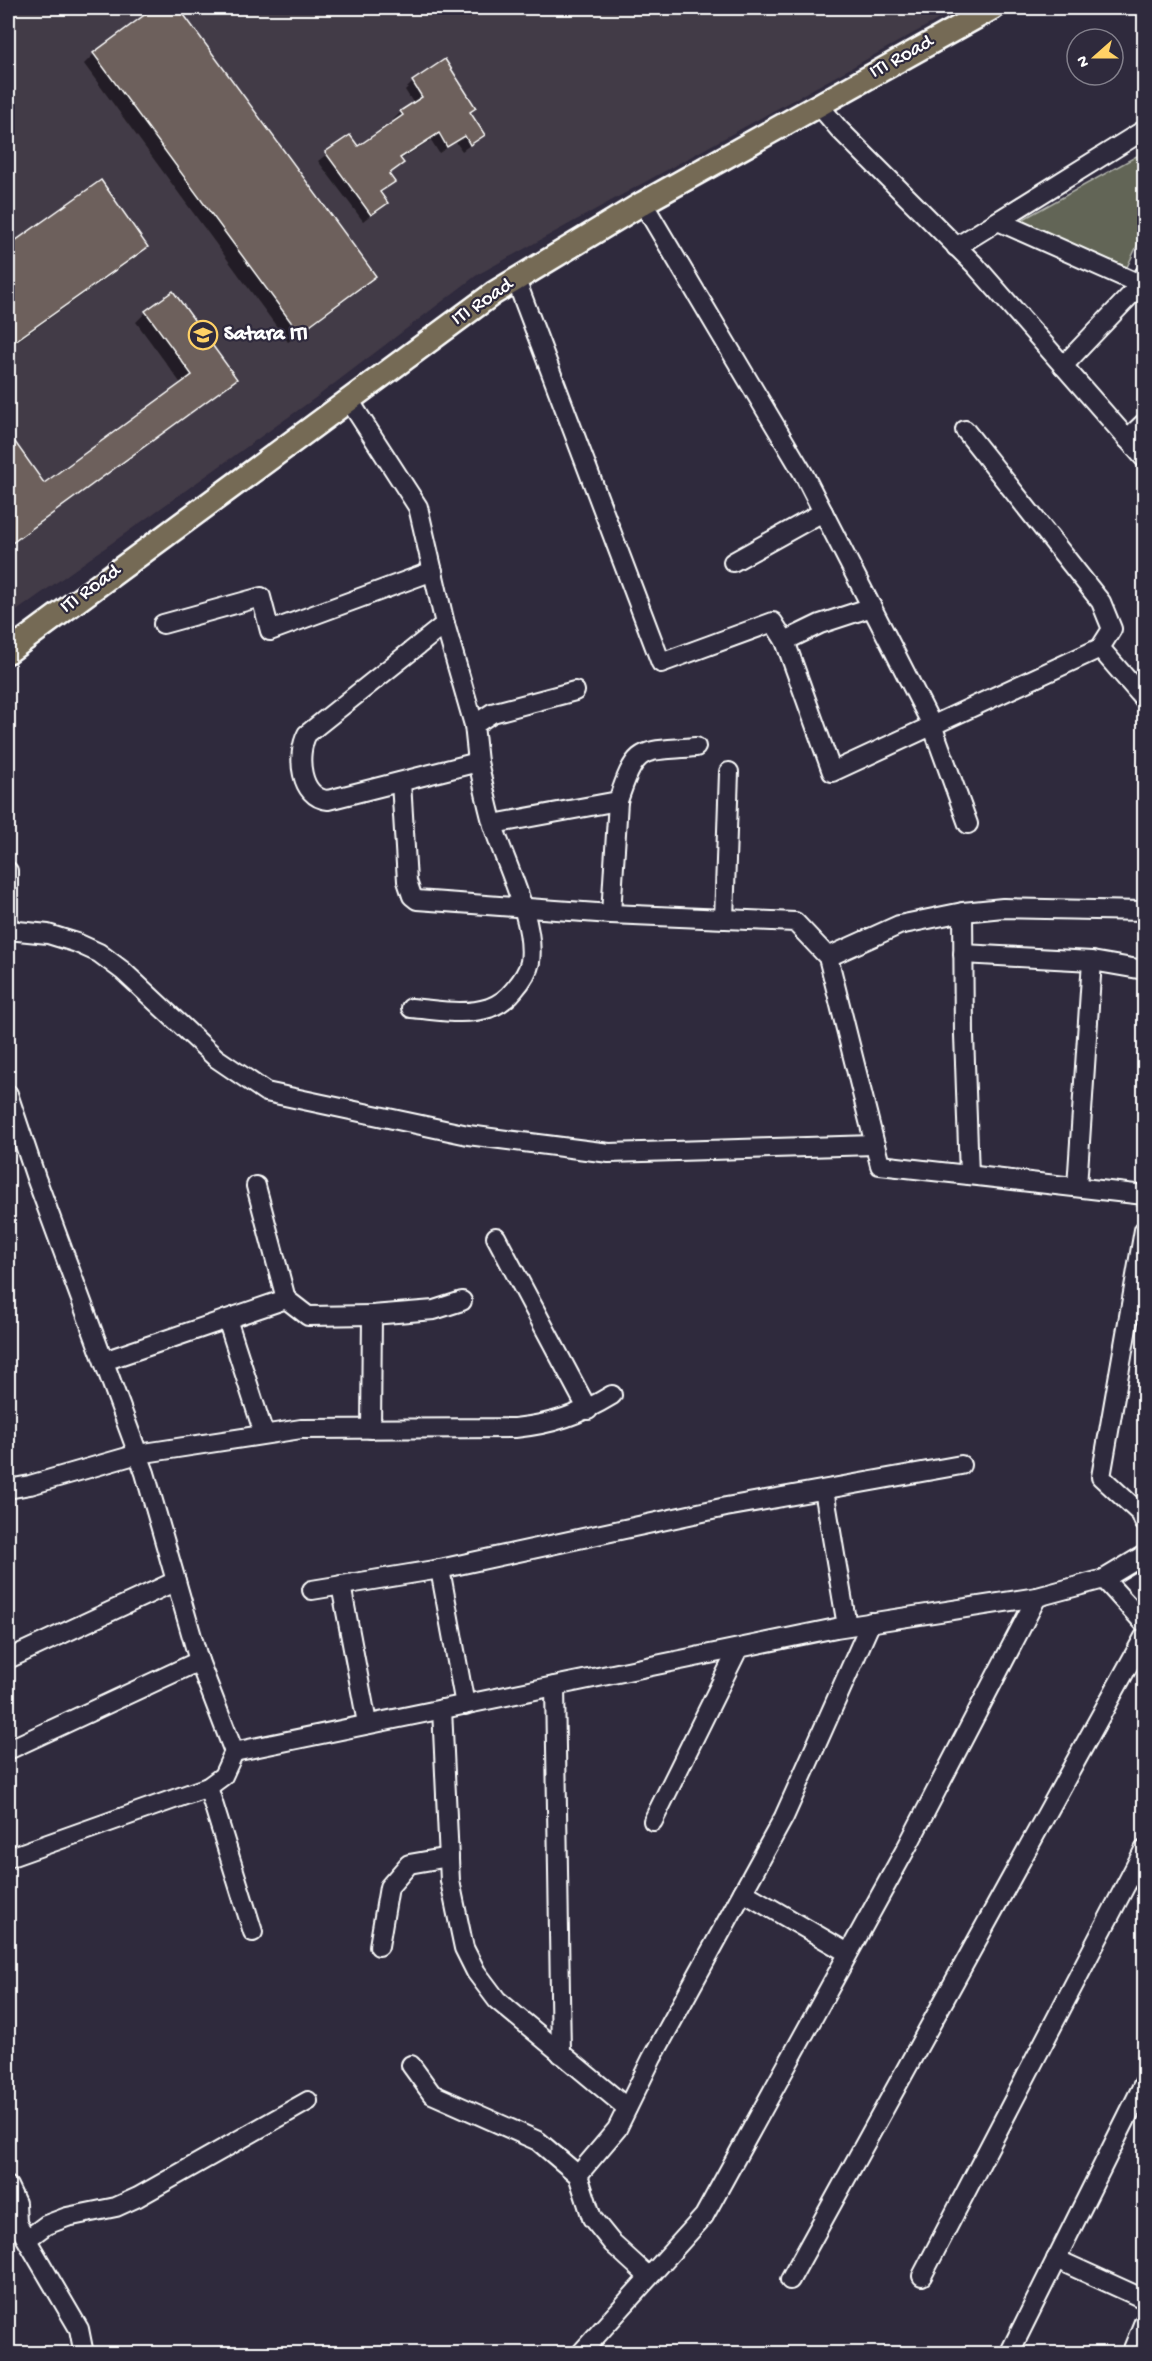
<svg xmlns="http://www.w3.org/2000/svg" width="1152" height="2361" font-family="'Gochi Hand',sans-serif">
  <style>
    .built { fill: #423a46 }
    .green { fill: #626557; stroke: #b0b2ab; stroke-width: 1.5 }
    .shadow { fill: #0007 }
    .building { fill: #6d605c; stroke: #fff; stroke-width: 1.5 }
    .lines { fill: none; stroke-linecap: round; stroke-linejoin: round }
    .minor-casing { stroke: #fff; stroke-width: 22 }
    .major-casing { stroke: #fff; stroke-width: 27 }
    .minor { stroke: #2f2a3d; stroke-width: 18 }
    .major { stroke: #756b55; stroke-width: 22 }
    .labels { text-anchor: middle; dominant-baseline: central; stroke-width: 4.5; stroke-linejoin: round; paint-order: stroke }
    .street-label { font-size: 21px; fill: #fff; stroke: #2f2a3d }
    .poi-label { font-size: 21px; font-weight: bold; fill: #fff; stroke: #2f2a3d; text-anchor: start }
  </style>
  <rect width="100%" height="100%" fill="#2f2a3d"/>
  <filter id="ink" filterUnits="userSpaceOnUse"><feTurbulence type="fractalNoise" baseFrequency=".0167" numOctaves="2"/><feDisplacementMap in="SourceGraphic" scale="12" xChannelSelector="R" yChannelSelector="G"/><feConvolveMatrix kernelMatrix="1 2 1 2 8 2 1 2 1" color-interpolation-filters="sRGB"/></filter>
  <g filter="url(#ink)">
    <!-- built -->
    <path class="built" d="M8,8H959L477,275L318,396L8,617Z"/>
    <!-- green -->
    <path class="green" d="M1144,152V231L1127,267L1018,222Z"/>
    <!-- shadow -->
    <g class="shadow">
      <path d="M157,8H177L374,276L364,286L288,342L84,64L94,54Z"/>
      <path d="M445,61L475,108L469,113L483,135L462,151L456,142L439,153L431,140L400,160L402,163L389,175L393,182L380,194L386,203L363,221L318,161L349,137L357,148L395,122L393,120L401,112L414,104L405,90L413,82Z"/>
      <path d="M101,182L146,247L136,257L8,348V248Z"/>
      <path d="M146,312L235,379L224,389L8,547V435L44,485L182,385L136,322Z"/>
      <path d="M10,2345L14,2354H8V2346Z"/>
    </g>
    <!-- building -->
    <g class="building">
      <path d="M154,8H179L376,276L299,333L93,53Z"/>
      <path d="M445,59L476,108L470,112L485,135L470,145L465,136L447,147L439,133L400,158L404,163L389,174L395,182L380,192L388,203L371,215L325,152L350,135L358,146L403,115L400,111L422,97L412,81Z"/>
      <path d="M101,180L148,247L8,346V246Z"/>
      <path d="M173,291L237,379L8,546V432L44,483L192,375L145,311Z"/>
    </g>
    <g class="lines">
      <!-- minor casing -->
      <g class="minor-casing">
        <g id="minor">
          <path d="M818,104L839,129L975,265L1144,458"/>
          <path d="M643,203L803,473L932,725L968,824"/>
          <path d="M998,221L1144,286"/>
          <path d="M956,247L1144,130"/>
          <path d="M516,280L661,663L773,622L785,641L832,772L1100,648L1112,629L1101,602L965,430"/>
          <path d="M1063,366L1141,284L1144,275"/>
          <path d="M349,400L418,507L445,624L307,734C296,755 300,798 328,800L478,762C483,783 487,804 493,825C505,863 536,922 530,962C528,972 521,982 514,990C507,999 500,1004 489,1008C464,1016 437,1010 411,1008"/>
          <path d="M1127,439L1144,423"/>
          <path d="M733,562L823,512"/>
          <path d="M163,624L261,597L270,631L433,571"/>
          <path d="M445,624L474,725"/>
          <path d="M785,641L820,624L872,607"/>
          <path d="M1100,648L1144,699"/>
          <path d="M478,762L474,725L492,713L575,691"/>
          <path d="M401,782L407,881L412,896L417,900L611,914L795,922L828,957L880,1165L1144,1195"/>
          <path d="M493,824L618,801C637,744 640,752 696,747"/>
          <path d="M8,871V932"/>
          <path d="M963,912L964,1035L969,1175"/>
          <path d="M611,914L618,801"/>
          <path d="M724,919L729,772"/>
          <path d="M8,930L48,934L77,943L99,953L123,971L216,1058L266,1092L468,1135L609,1153L875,1145"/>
          <path d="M963,954L1092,961L1144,970"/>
          <path d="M828,957L899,925L963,912L1003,908L1144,911"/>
          <path d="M8,1094L36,1178L145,1473L199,1661L234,1752L836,1628L1037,1597L1104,1579L1144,1555"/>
          <path d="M256,1186L286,1299"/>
          <path d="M1077,1187L1092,961"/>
          <path d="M1144,1230L1101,1477L1141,1514L1144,1522"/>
          <path d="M496,1237L588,1410"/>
          <path d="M227,1319L264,1434"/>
          <path d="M104,1361L286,1299L308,1316L372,1315"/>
          <path d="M371,1429L372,1315L434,1310L462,1301"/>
          <path d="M8,1489L30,1485L138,1454L301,1429L515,1428C553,1424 579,1415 612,1395"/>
          <path d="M824,1490L847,1626"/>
          <path d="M1104,1579L1144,1623"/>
          <path d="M341,1585L367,1723"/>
          <path d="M312,1590L440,1569"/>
          <path d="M8,1659L176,1581"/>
          <path d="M555,1686L561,2054"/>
          <path d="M465,1705L440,1569L726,1507L961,1465"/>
          <path d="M442,1709L450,1881L464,1948L476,1972L497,2000L627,2108"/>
          <path d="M8,1750L199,1661"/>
          <path d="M208,1787L253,1932"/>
          <path d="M653,1821L738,1649"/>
          <path d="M8,1858L208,1787L223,1776L234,1752"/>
          <path d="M743,1892L848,1953"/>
          <path d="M379,1946L389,1887L409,1864L449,1857"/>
          <path d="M411,2065L432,2094L538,2141L578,2175L592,2218L613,2244L649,2277"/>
          <path d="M578,2175L617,2129L652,2058L784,1817L871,1622"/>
          <path d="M8,2186L16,2203L17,2223"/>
          <path d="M8,2217L17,2223L79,2329L84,2354"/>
          <path d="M27,2239L46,2225L67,2217L116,2207L138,2197L308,2101"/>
          <path d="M1056,2259L1144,2299"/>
          <path d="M922,2276L1144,1850"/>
          <path d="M790,2280L1144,1637"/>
          <path d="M580,2354L704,2216L908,1845L1037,1597"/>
          <path d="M1009,2354L1144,2083"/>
          <path d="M1131,2354L1144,2322"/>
        </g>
      </g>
      <!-- major casing -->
      <g class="major-casing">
        <path id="major" d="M8,652L494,293L643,203L993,8"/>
      </g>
      <!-- minor -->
      <use href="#minor" class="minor"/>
      <!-- major -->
      <use href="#major" class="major"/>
    </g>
  </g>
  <!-- icons -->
  <defs>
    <g id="university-ring" transform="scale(1.5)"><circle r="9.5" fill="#2f2a3d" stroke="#ffd166" stroke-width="1.5"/><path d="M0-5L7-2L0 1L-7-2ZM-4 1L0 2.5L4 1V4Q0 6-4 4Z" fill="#ffd166"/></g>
  </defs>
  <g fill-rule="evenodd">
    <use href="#university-ring" x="203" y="335"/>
  </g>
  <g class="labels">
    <!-- street labels -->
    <g class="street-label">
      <text transform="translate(902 58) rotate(-29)">ITI Road</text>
      <text transform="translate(483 303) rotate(-34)">ITI Road</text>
      <text transform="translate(91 590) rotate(-36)">ITI Road</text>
    </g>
    <!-- poi labels -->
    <g class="poi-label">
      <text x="224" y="335">Satara ITI</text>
    </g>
  </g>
  <!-- margin -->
  <rect width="1152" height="2361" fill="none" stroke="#2f2a3d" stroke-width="30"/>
  <rect x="15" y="15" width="1122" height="2331" fill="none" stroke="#fff" stroke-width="2" filter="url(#ink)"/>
  <!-- north arrow -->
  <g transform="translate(1095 57) rotate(249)"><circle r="28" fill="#2f2a3d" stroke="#827f8b" stroke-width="1.5"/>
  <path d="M0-4.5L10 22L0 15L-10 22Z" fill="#ffd166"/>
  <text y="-9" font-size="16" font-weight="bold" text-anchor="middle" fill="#ffffff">N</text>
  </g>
</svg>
